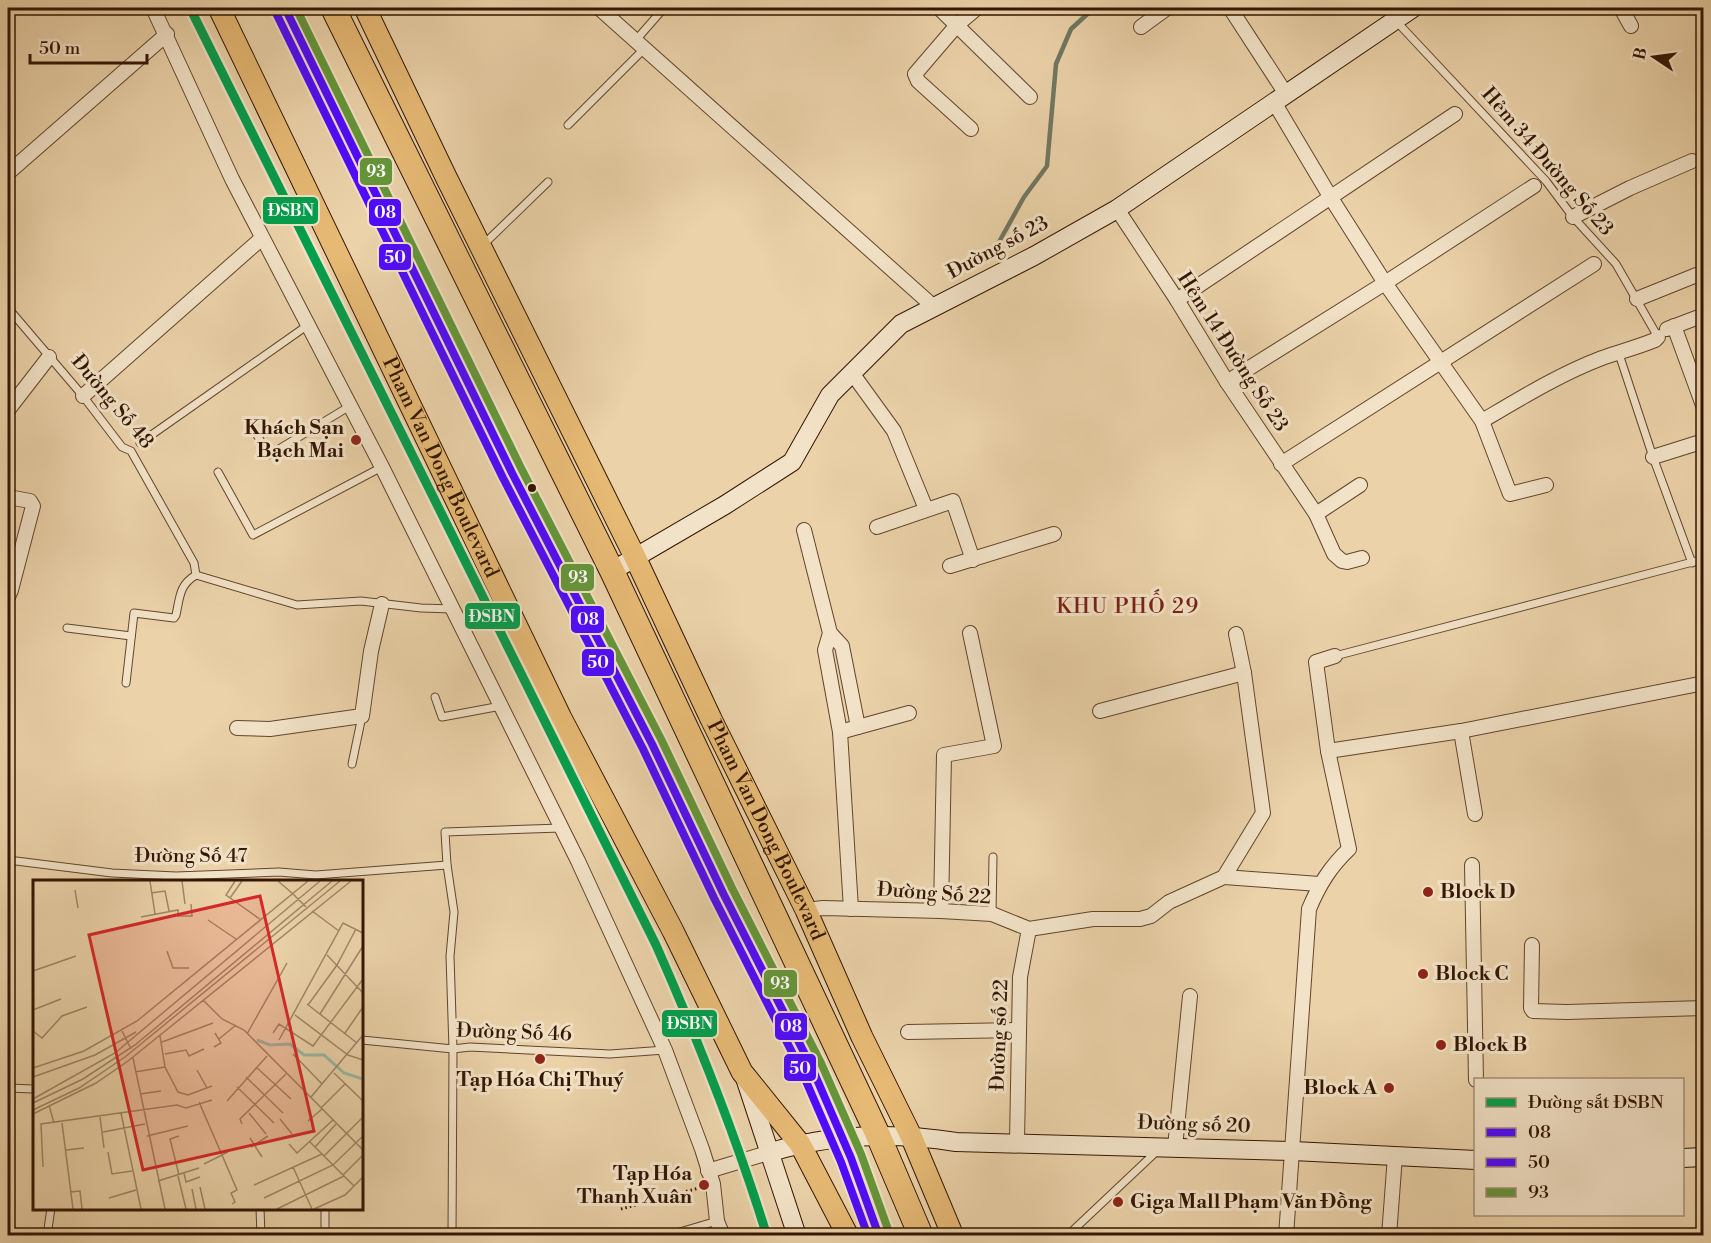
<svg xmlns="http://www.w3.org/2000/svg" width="1711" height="1243" font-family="'Libre Bodoni',serif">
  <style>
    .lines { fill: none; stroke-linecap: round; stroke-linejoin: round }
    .stream { stroke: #707763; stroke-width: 4.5 }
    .lane-casing { stroke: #61452c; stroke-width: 9 }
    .street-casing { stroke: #61452c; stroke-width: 16 }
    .secondary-casing { stroke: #331602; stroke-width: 20 }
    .primary-casing { stroke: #331602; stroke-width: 23 }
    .highway-casing { stroke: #331602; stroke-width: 26 }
    .path { stroke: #331602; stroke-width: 3; stroke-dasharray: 1.5 3; stroke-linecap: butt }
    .lane { stroke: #f2e2c7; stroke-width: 7 }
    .street { stroke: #f2e2c7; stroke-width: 14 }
    .secondary { stroke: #f2e2c7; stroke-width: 18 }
    .primary { stroke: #e6b974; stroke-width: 21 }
    .highway { stroke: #e6b974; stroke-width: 24 }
    .bus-1-casing { stroke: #f2e2c7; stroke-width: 12 }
    .bus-2-casing { stroke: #f2e2c7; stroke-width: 12 }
    .bus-3-casing { stroke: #f2e2c7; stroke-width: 12 }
    .bus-1 { stroke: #4f0aff; stroke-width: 8 }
    .bus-2 { stroke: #4f0aff; stroke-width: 8 }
    .bus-3 { stroke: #65963a; stroke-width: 8 }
    .rail-1-casing { stroke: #f2e2c7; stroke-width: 14 }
    .rail-1 { stroke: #039f4d; stroke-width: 9 }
    .poi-dot { fill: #8f2418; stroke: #f2e2c7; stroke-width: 2 }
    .bus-dot { fill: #331602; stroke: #f2e2c7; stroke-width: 2 }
    .labels { text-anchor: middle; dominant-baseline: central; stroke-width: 6; stroke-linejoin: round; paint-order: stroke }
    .street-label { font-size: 20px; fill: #331602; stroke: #f2e2c7 }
    .poi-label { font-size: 20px; font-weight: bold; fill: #331602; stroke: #f2e2c7; text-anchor: start }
    .neighbourhood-label { font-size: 21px; letter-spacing: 1.5px; fill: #7a1f14; stroke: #f2e2c7 }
    .inset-river { fill: none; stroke: #99b8a3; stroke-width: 3 }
    .inset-road { fill: none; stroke: #a18766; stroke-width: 1.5 }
    .view { fill: #d62828; fill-opacity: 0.15; stroke: #d62828; stroke-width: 3 }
    .inset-edge { fill: none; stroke: #331602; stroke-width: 3 }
    .line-badge { stroke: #f2e2c7; stroke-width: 2 }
    .badge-label { font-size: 16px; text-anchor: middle; font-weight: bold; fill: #fff }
  </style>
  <rect width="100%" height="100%" fill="#ebd2a9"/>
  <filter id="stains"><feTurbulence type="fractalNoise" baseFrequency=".00333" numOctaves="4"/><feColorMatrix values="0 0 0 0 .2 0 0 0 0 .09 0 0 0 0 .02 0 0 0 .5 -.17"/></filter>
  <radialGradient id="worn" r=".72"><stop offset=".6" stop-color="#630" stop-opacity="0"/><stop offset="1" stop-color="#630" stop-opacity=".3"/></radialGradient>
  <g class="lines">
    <!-- stream -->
    <path class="stream" d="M994,251L1024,197L1047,166L1056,64L1071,29L1094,8"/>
    <!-- lane casing -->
    <g class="lane-casing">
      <g id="lane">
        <path d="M1396,21L1546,181L1573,217L1616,264L1658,337"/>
        <path d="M636,40L664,8"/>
        <path d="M568,125L645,48"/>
        <path d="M483,245L548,182"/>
        <path d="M8,308L83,396L122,447L131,451L194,563L196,575C179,585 180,597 176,615L174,618L134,613L126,683"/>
        <path d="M1619,354L1653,457L1692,563"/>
        <path d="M251,425L269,455L350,406"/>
        <path d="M140,443L308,325"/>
        <path d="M218,472L253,535L382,467"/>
        <path d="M196,575L297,605L361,601L421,608L453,609"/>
        <path d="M67,628L131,636"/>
        <path d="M1335,656L1704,559"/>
        <path d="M435,697L442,717L501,706"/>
        <path d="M352,764L362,716"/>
        <path d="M8,860L112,873L176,876L279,872L316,875L447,865"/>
        <path d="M992,914L993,857"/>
        <path d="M362,1040L453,1049L470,1047L610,1054L665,1050"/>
        <path d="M8,1088L34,1089"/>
        <path d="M260,1208L261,1236"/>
        <path d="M325,1208V1228"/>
        <path d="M47,1236L51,1208"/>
        <path d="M452,1236L453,1049L450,956L454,912L447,865L445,832L561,828"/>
        <path d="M666,1236L717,1221"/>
        <path d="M1067,1236L1157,1151"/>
      </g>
    </g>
    <!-- street casing -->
    <g class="street-casing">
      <g id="street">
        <path d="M153,8L232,179L382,467L578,861L665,1050L702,1149L713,1184L717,1221L723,1236"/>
        <path d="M599,8L934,307"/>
        <path d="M939,8L1030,97"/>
        <path d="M1230,8L1286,94"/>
        <path d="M1621,8L1631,26"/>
        <path d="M1141,27L1167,8"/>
        <path d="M1274,102L1331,198L1385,283L1482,421L1510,494L1546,485"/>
        <path d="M971,129L918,81L915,74L957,25L977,8"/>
        <path d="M8,173L167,34"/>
        <path d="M1117,209L1177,300L1227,382L1316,514L1334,554L1342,561L1347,562L1362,558"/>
        <path d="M1573,217L1630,188L1692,161"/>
        <path d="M1637,299L1704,272"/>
        <path d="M1177,300L1455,114"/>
        <path d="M1674,326L1704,408"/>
        <path d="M1667,329L1704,315"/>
        <path d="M852,373L894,431L926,509"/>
        <path d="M1227,382L1385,283L1534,186"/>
        <path d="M83,396L262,238"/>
        <path d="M8,410L49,357"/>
        <path d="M1482,421C1521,398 1560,374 1602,358C1619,352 1638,347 1655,340L1658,337"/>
        <path d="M1653,457L1704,441"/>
        <path d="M1281,464L1594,264"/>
        <path d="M8,497L30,501L33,506L11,590L8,597"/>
        <path d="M1316,514L1360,485"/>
        <path d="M877,527L953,501L973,560"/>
        <path d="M804,530L830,633L825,650L840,732L851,909"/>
        <path d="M950,566L1054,534"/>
        <path d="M830,633L842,646L858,727L840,732"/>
        <path d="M1100,711L1244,673"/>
        <path d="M858,727L909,713"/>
        <path d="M237,728L270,729L362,716L371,651L382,604"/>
        <path d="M1461,731L1475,814"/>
        <path d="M1328,751L1461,731L1704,683"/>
        <path d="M1472,865L1476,1080"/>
        <path d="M1224,877L1319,884"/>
        <path d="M806,910L823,908L941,911L992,914L1029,929L1093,919H1140L1151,916L1169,902L1224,877L1263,813L1244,673L1236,634"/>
        <path d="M941,911L944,755L994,746L970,633"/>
        <path d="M1532,945L1531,1008L1533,1011L1567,1012L1704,1008"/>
        <path d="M908,1032L1018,1030"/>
        <path d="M1017,1142L1020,977L1029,929"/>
        <path d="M1175,1147L1190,996"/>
        <path d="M708,1171L771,1152"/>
        <path d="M1286,1236L1309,909C1319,885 1330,867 1349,849L1328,751L1316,662L1335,656"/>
        <path d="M1389,1236L1395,1156"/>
      </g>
    </g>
    <!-- secondary casing -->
    <g class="secondary-casing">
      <g id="secondary">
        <path d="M612,571L725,505L792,462L830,395L901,324L1034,256L1117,209L1413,8"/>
        <path d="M746,1081L797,1236"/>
        <path d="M771,1152C832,1134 893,1132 956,1142L1293,1151L1476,1160"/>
        <path d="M1682,1158L1704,1157"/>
      </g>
    </g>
    <!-- primary casing -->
    <g class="primary-casing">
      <g id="primary">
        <path id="s1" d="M219,8L561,718L673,931L742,1072L800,1144L848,1236"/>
        <path id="s2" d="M365,8L446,177L635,557L711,719L806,910L862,1037L911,1136L953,1236"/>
      </g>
    </g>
    <!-- highway casing -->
    <g class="highway-casing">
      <g id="highway">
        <path d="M285,8L512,473L652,744L723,893L812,1068L851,1158L879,1236"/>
        <path d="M333,8L612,571L878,1135L921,1236"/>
      </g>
    </g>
    <!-- path -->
    <path class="path" d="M621,1209L699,1188"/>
    <!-- lane -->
    <use href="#lane" class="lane"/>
    <!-- street -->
    <use href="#street" class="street"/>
    <!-- secondary -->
    <use href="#secondary" class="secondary"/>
    <!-- primary -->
    <use href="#primary" class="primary"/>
    <!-- highway -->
    <use href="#highway" class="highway"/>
    <!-- bus-1 casing -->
    <g class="bus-1-casing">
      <path id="bus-1" d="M285,8L512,473L652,744L723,893L812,1068L851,1158L879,1236"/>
    </g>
    <!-- bus-2 casing -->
    <g class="bus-2-casing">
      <path id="bus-2" d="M276,13L503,478L643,749L714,898L802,1072L841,1162L868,1236"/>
    </g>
    <!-- bus-3 casing -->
    <g class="bus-3-casing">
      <path id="bus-3" d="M296,8L521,468L661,739L732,888L821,1063L861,1154L889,1232"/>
    </g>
    <!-- bus-1 -->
    <use href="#bus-1" class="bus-1"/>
    <!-- bus-2 -->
    <use href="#bus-2" class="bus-2"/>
    <!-- bus-3 -->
    <use href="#bus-3" class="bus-3"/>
    <!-- rail-1 casing -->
    <g class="rail-1-casing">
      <path id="rail-1" d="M190,8L656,945C698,1040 736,1136 767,1236"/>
    </g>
    <!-- rail-1 -->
    <use href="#rail-1" class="rail-1"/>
  </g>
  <!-- markers -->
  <g class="poi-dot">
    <circle cx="356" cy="440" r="6"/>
    <circle cx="1428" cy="892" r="6"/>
    <circle cx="1423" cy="974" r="6"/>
    <circle cx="1441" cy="1045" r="6"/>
    <circle cx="540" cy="1059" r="6"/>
    <circle cx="1389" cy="1088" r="6"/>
    <circle cx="704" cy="1185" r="6"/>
    <circle cx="1118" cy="1202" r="6"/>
  </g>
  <circle class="bus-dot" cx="532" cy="488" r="5"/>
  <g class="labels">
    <!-- street labels -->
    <g class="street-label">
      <text transform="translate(1547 162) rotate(49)">Hẻm 34 Đường Số 23</text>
      <text transform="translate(998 248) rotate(-28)">Đường số 23</text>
      <text transform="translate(1232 352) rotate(57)">Hẻm 14 Đường Số 23</text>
      <text transform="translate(112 402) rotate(50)">Đường Số 48</text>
      <text stroke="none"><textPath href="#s1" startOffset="510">Pham Van Dong Boulevard</textPath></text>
      <text stroke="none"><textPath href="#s2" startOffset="915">Pham Van Dong Boulevard</textPath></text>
      <text x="191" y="856">Đường Số 47</text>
      <text transform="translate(934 894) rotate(4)">Đường Số 22</text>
      <text transform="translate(514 1033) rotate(2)">Đường Số 46</text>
      <text transform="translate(1000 1035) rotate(-88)">Đường số 22</text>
      <text transform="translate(1194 1125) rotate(2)">Đường số 20</text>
    </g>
    <!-- poi labels -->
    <g class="poi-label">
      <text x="344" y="428" text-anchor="end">Khách Sạn<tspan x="344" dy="23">Bạch Mai</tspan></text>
      <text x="1440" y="892">Block D</text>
      <text x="1435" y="974">Block C</text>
      <text x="1453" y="1045">Block B</text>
      <text x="540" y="1080" text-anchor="middle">Tạp Hóa Chị Thuý</text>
      <text x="1377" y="1088" text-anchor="end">Block A</text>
      <text x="692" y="1174" text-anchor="end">Tạp Hóa<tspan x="692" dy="23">Thanh Xuân</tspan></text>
      <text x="1130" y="1202">Giga Mall Phạm Văn Đồng</text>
    </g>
    <!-- neighbourhood labels -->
    <g class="neighbourhood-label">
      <text x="1128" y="607">KHU PHỐ 29</text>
    </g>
  </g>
  <!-- overview -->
  <g transform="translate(33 880)">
    <rect width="330" height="330" fill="#ebd2a9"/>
    <path class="inset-river" d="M224,160L237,165L257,164L271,175H291L311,193L330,199"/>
    <path class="inset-road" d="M117,1L122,34M149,1L152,24M202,1L193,15L228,40M245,1L260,14M42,10L45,28M118,13L132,11L136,31M260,14L273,27M197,18L209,1M279,31L306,51M108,37L145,30V36H159L158,24M175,40L203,59M134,71L140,88H156M294,75L330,113M0,91L43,76M170,120L189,139L211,150L330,270M274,124L324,163M275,125L304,85L323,49M0,130L28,119M287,134L330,66M262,135L315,175L330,180M0,151L9,158L29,136L54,127M89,151L98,169M240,153L246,144L280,166L330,99M312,153L330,127M214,154L254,83M127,156L132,187L145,212L155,215L179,206M186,159L203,145M246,160L310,43L330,53M129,162L180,143M181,167L188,163L182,153M132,174L153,170L156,176L171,169M260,174L289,204M100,178L132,329M223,187L258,219M0,188L51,171L104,141L275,1M164,190L174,208M102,192L132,187M301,193L330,221M0,197L62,175L103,152M213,197L250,233M204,207L241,243M107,214L128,211M278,217L330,155M0,219L82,173L287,1M194,221L234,176M166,222L189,275L195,272M0,223L50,199L102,165L299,1M16,225L21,243M288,228L312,204M0,230L46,208L92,177L307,1M88,233L108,329M216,233L233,254M0,234L63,203L95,181L318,1M67,237L71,268M247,239L259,254M275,241L289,229M29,243L40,329M209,244L207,239L253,194M70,252L112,244M114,256L155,246M146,256L137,259L146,295M217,258L229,277M277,262L321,306M256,264L264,273L300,240M218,267L235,256M282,267L303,244M33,270L51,268M75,272L79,294L99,291M291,276L330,237M171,284L189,275L204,310L198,313L202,322L199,324M10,287L8,244L144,225L153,228L179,220M260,287L279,329M151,293L153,302L167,297M310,295L330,275M145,296L153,329M125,301L166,288M221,305L289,274M167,307L172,329M159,309L163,329M37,312L47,311L49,329M76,318L103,310M231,318L300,285L330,256M244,329L311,296M281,329L312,315L330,297"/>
    <path class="view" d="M227,16L281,251L110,290L56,55Z"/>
    <rect width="330" height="330" class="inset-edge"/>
  </g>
  <g class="line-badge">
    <rect x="359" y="157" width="34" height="29" rx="6" fill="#65963a"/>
    <rect x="262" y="196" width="57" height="29" rx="6" fill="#039f4d"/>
    <rect x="368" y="198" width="34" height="29" rx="6" fill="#4f0aff"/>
    <rect x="378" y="243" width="34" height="28" rx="6" fill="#4f0aff"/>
    <rect x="560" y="563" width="35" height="29" rx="6" fill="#65963a"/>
    <rect x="464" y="602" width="57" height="28" rx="6" fill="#039f4d"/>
    <rect x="570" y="605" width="35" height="29" rx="6" fill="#4f0aff"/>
    <rect x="581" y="648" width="34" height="29" rx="6" fill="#4f0aff"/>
    <rect x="763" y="969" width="35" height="29" rx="6" fill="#65963a"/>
    <rect x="661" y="1009" width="57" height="29" rx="6" fill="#039f4d"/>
    <rect x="774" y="1012" width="34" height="29" rx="6" fill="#4f0aff"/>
    <rect x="783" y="1053" width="34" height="29" rx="6" fill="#4f0aff"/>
  </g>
  <g class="badge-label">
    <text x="376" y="177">93</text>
    <text x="291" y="216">ĐSBN</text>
    <text x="385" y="218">08</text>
    <text x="395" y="263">50</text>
    <text x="578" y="583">93</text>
    <text x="492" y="622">ĐSBN</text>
    <text x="588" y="625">08</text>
    <text x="598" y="668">50</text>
    <text x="780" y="989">93</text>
    <text x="690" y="1029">ĐSBN</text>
    <text x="791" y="1032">08</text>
    <text x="800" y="1074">50</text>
  </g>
  <!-- margin -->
  <rect width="1711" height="1243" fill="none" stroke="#ebd2a9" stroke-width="30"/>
  <rect x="9" y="9" width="1693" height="1225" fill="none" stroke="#331602" stroke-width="3"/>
  <rect x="15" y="15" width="1681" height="1213" fill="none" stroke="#331602" stroke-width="1.5"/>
  <!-- legend -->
  <rect x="1474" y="1078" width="210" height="138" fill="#f2e2c7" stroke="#a69078" stroke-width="1.5"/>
  <rect x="1486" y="1098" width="30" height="9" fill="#039f4d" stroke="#a69078" stroke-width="1.5"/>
  <text x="1528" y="1108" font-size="18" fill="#331602">Đường sắt ĐSBN</text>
  <rect x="1486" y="1128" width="30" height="9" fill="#4f0aff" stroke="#a69078" stroke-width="1.5"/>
  <text x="1528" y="1138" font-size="18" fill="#331602">08</text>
  <rect x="1486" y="1158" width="30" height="9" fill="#4f0aff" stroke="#a69078" stroke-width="1.5"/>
  <text x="1528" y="1168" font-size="18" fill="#331602">50</text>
  <rect x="1486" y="1188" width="30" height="9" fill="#65963a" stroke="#a69078" stroke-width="1.5"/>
  <text x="1528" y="1198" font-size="18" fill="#331602">93</text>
  <!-- north arrow -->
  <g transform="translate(1654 57) rotate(283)" stroke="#f2e2c7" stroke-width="4.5" paint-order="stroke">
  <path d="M0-4.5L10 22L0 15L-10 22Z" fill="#331602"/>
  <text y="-9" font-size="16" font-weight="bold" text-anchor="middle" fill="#331602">B</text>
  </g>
  <!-- scale -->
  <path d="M30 54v9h117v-9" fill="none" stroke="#331602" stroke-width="3"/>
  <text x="39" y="54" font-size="18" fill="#331602" stroke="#f2e2c7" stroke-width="4.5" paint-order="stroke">50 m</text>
  <rect width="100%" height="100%" filter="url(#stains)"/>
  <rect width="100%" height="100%" fill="url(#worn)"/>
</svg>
